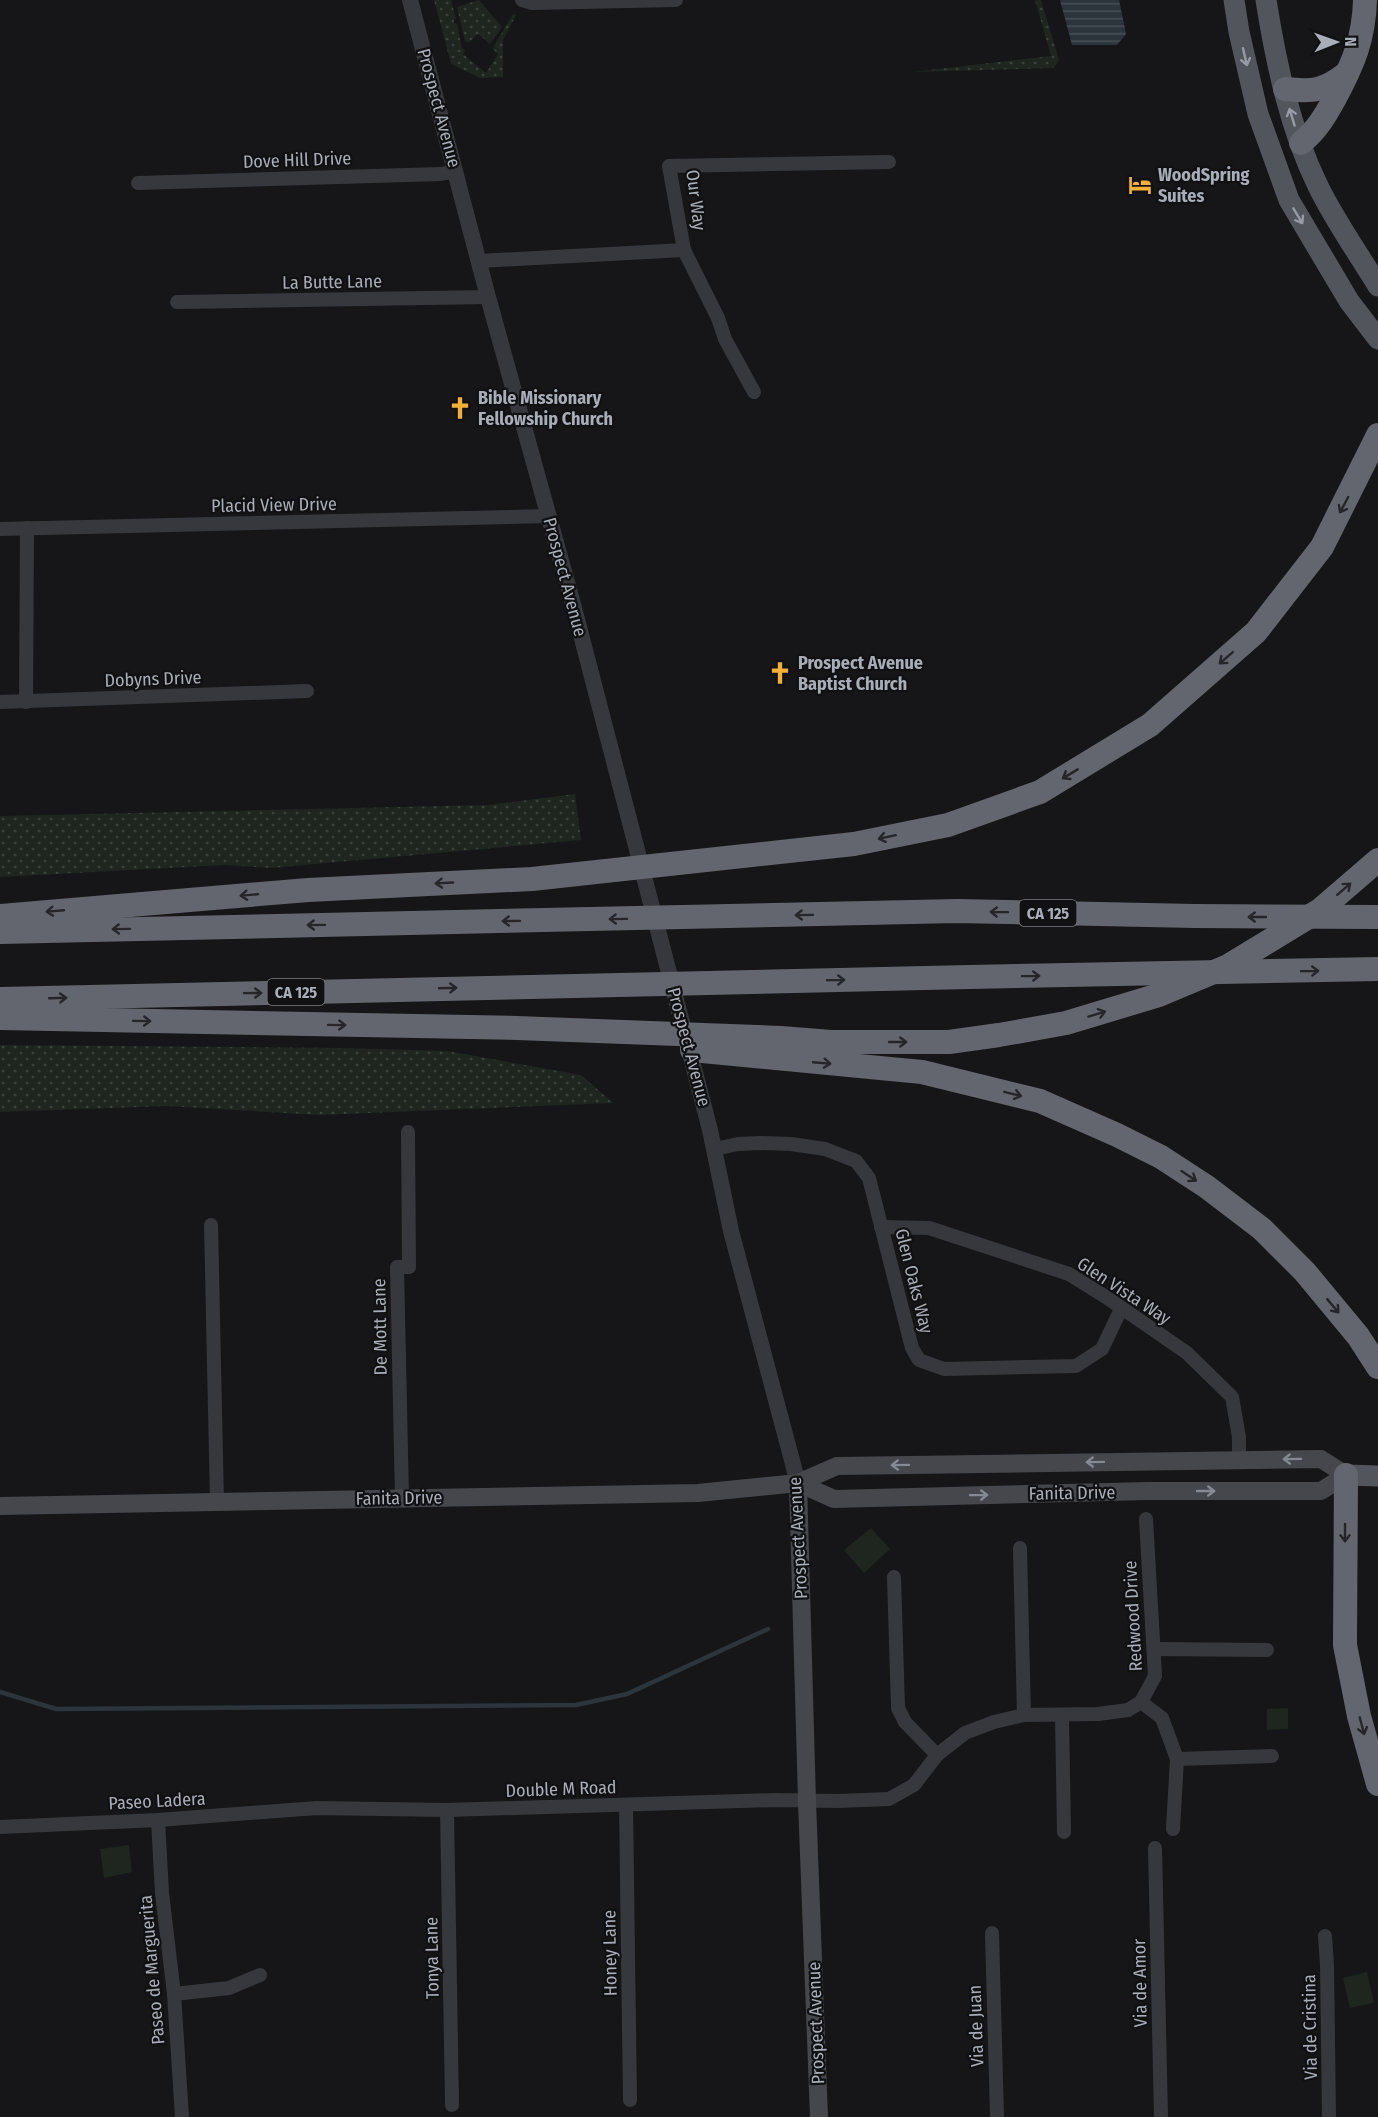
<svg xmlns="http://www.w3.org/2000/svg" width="1378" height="2117" font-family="'Fira Sans Condensed',sans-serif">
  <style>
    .green { fill: url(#green-dots) }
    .pitch { fill: #1e261f }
    .water { fill: url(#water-rules) }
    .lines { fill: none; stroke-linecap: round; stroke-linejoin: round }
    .stream { stroke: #2c353c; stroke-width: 4.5 }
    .minor { stroke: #37383d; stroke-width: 14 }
    .tertiary { stroke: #37383d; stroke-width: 16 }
    .secondary { stroke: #45474d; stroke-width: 18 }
    .primary { stroke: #53555c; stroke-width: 21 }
    .motorway { stroke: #63666e; stroke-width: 24 }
    .oneway { stroke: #979ba6 }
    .oneway2 { stroke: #26262a }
    .oneway3 { stroke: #858993 }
    .labels { text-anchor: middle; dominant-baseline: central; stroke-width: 4.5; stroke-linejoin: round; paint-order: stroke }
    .shield { fill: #111113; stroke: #7b7e86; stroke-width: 1.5 }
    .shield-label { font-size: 16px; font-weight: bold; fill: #a8adb8 }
    .street-label { font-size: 18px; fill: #a8adb8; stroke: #111113 }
    .poi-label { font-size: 18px; font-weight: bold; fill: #a8adb8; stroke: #111113; text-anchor: start }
  </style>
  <defs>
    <pattern id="green-dots" width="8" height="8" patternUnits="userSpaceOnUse" patternTransform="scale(1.5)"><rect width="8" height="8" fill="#1e261f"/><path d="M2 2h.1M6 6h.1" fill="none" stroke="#3c433d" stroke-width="1.8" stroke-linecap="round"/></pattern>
    <pattern id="water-rules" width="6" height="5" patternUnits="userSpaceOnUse" patternTransform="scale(1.5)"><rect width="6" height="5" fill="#2c353c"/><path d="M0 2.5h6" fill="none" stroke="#485056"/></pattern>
  </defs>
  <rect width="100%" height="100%" fill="#161618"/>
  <!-- green -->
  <g class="green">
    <path d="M434,0H451L456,19H454V23L457,24L462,48L465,51L463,54L486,73L498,54L493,49L494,46L513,14L516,15L503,40V77L480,78L451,64Z"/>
    <path d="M479,0L502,27L490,44L478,34L468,43L465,41L457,7Z"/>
    <path d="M1035,0H1041L1059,60L1054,68L913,72L1051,56Z"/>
    <path d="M575,794L581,840L271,868L225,865L0,877V816L488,805Z"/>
    <path d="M0,1045L342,1048L447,1051L581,1075L613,1103L319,1115L167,1106L0,1112Z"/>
  </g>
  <!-- pitch -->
  <g class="pitch">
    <path d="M871,1528L890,1549L864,1573L844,1550Z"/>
    <path d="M1288,1708V1729L1267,1730V1709Z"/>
    <path d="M129,1845L132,1872L104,1878L100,1849Z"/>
    <path d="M1367,1972L1374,2003L1350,2008L1343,1978Z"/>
  </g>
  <!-- water -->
  <path class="water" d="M1060,0H1119L1126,34L1117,45H1072Z"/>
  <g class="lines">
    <!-- stream -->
    <path class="stream" d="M0,1692L56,1709L576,1705L627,1694L768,1629"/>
    <!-- minor -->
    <g class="minor">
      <path d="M522,0L532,3L676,0"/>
      <path d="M138,183L441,174L456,171"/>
      <path d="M684,250L718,318L725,339L754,392"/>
      <path d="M479,261L684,250L669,166L889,162"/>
      <path d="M177,302L488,297"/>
      <path d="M0,529L548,516"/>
      <path d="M0,702L307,691"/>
      <path d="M26,702L27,528"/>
      <path d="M715,1149L738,1144L760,1143L791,1144L825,1149L856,1161L869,1178L912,1348L919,1360L944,1369L1076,1366L1102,1349L1121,1309"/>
      <path d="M211,1225L217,1502"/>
      <path d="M881,1227L929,1228L1069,1274L1106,1297L1187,1353L1232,1397L1239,1437V1461"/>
      <path d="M402,1498L397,1267H409L408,1132"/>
      <path d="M1020,1548L1024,1715"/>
      <path d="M894,1577L898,1708L905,1722L937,1755"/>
      <path d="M1154,1649L1267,1650"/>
      <path d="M1141,1702L1162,1718L1177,1759L1272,1756"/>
      <path d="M1062,1716L1064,1832"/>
      <path d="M626,1805L630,2100"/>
      <path d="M447,1810L452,2105"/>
      <path d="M158,1820L162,1893L174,1994L182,2117"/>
      <path d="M0,1827L158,1820L317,1808L447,1810L775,1800L838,1801L889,1799L914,1785L937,1755L965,1733L994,1722L1024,1715L1098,1714L1128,1710L1141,1702L1155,1676L1146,1519"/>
      <path d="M1173,1829L1177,1759"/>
      <path d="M1155,1848L1161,2117"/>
      <path d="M992,1933L997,2117"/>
      <path d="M1325,1936L1327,1965L1329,2117"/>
      <path d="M174,1994L229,1988L260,1975"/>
    </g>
    <!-- tertiary -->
    <path class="tertiary" d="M410,0L488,297L573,604L710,1130L731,1231L798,1483"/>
    <!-- secondary -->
    <g class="secondary">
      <path d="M798,1483L807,1801L819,2117"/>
      <path d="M0,1506L698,1493L798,1483L837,1466L1321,1459L1346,1475L1321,1491H1148L834,1499L798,1483"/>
    </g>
    <!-- primary -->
    <g class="primary">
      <path d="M1234,0L1239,32L1258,114L1289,200L1349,301L1378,339"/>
      <path d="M1266,0C1276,63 1290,129 1318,186C1335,221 1358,253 1378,286"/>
      <path d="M1346,1475L1378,1476"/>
    </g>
    <!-- motorway -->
    <g class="motorway">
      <path d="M1285,89C1313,92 1324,91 1347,73"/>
      <path d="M1301,143C1317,130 1325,116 1335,98C1353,64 1364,39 1365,0"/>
      <path d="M0,916L308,890L532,879L854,844L948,825L1040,792L1150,725L1256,632L1322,547L1378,435"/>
      <path d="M0,932L957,911L1195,916L1378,917"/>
      <path d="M0,999L969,977L1378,969"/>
      <path d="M0,1018L517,1028L781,1038L831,1042H949L999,1035L1066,1023L1159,995L1228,966L1320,910L1378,860"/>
      <path d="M692,1050L922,1072L1040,1101L1117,1135L1161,1157L1207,1187L1262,1229L1305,1272L1358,1336L1378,1367"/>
      <path d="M1346,1475L1345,1645L1359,1716L1378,1784"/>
    </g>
  </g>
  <!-- one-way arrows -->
  <defs><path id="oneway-shaft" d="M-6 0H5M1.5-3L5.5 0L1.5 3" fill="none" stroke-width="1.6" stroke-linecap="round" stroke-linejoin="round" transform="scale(1.5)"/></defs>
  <g class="oneway">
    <use href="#oneway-shaft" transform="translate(1245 57) rotate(77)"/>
    <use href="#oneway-shaft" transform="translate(1292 117) rotate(-107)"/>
    <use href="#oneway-shaft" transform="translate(1298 216) rotate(59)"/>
  </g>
  <g class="oneway2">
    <use href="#oneway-shaft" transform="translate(1344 505) rotate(118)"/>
    <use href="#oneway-shaft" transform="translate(1226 658) rotate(139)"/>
    <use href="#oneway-shaft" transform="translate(1070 774) rotate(149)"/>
    <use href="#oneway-shaft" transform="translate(887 837) rotate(168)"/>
    <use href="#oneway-shaft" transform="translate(444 883) rotate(177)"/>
    <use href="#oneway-shaft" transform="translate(1344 889) rotate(-41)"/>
    <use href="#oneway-shaft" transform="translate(249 895) rotate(175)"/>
    <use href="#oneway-shaft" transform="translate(55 911) rotate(175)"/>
    <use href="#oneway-shaft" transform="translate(999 912) rotate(-179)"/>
    <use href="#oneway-shaft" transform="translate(804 915) rotate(179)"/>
    <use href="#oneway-shaft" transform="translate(1257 917) rotate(-180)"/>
    <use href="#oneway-shaft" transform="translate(618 919) rotate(179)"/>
    <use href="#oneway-shaft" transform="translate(511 921) rotate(179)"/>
    <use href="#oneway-shaft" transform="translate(316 925) rotate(179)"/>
    <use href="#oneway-shaft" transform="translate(121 929) rotate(179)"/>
    <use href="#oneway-shaft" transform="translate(1310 971) rotate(-1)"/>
    <use href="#oneway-shaft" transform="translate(1031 976) rotate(-1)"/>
    <use href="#oneway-shaft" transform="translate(836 980) rotate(-1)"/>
    <use href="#oneway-shaft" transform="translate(448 988) rotate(-2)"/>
    <use href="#oneway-shaft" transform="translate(253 993) rotate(-1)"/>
    <use href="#oneway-shaft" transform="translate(58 998) rotate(-2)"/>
    <use href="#oneway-shaft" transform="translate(1097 1014) rotate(-17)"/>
    <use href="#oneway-shaft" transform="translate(142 1021) rotate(1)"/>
    <use href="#oneway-shaft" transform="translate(337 1025) rotate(1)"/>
    <use href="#oneway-shaft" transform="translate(898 1042)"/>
    <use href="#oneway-shaft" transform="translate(822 1063) rotate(5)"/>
    <use href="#oneway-shaft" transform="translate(1013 1094) rotate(14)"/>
    <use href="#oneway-shaft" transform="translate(1189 1176) rotate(34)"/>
    <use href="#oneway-shaft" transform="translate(1333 1306) rotate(50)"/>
    <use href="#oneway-shaft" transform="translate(1345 1533) rotate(90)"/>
    <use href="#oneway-shaft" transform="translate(1362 1726) rotate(75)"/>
  </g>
  <g class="oneway3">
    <use href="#oneway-shaft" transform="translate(1292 1459) rotate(179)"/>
    <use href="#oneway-shaft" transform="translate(1095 1462) rotate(179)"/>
    <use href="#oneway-shaft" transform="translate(900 1465) rotate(179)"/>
    <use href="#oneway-shaft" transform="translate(1206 1491)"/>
    <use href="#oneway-shaft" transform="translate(979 1495) rotate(-1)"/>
  </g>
  <!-- icons -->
  <defs>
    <g id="hotel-bare" transform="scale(1.8)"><path d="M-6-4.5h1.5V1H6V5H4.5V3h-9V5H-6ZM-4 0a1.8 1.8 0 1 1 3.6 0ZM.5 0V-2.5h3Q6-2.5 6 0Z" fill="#f2b134" stroke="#111113" stroke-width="2.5" paint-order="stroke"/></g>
    <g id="church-bare" transform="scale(1.8)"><path d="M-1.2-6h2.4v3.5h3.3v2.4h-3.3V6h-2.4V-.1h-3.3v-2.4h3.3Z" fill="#f2b134" stroke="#111113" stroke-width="2.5" paint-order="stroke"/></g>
  </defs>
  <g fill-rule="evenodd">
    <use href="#hotel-bare" x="1140" y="185"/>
    <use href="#church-bare" x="460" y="408"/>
    <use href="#church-bare" x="780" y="673"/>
  </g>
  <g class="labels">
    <!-- shield labels -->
    <g class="shield">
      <rect x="1019.5" y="900" width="57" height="26" rx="4.5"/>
      <rect x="267.5" y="979" width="57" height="26" rx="4.5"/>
    </g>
    <g class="shield-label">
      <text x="1048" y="913">CA 125</text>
      <text x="296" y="992">CA 125</text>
    </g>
    <!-- street labels -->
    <g class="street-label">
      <text transform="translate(439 108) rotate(75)">Prospect Avenue</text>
      <text transform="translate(297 160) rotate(-2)">Dove Hill Drive</text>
      <text transform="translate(696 200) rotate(83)">Our Way</text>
      <text transform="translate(332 282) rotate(-1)">La Butte Lane</text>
      <text transform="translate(274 505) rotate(-1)">Placid View Drive</text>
      <text transform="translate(565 577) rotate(75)">Prospect Avenue</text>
      <text transform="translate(153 679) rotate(-2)">Dobyns Drive</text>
      <text transform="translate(689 1047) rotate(75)">Prospect Avenue</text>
      <text transform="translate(914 1281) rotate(76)">Glen Oaks Way</text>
      <text transform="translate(1124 1291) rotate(33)">Glen Vista Way</text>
      <text transform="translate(380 1327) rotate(-91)">De Mott Lane</text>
      <text transform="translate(1072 1493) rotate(-1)">Fanita Drive</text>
      <text transform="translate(399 1498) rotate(-1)">Fanita Drive</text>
      <text transform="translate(798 1538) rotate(-93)">Prospect Avenue</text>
      <text transform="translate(1133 1616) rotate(-93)">Redwood Drive</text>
      <text transform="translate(561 1789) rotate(-2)">Double M Road</text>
      <text transform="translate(157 1801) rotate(-3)">Paseo Ladera</text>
      <text transform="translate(610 1953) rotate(-91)">Honey Lane</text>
      <text transform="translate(432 1958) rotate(-91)">Tonya Lane</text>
      <text transform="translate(152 1970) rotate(-95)">Paseo de Marguerita</text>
      <text transform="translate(1140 1983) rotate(-91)">Via de Amor</text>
      <text transform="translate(816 2023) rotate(-92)">Prospect Avenue</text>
      <text transform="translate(976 2026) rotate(-92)">Via de Juan</text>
      <text transform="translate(1310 2027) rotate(-91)">Via de Cristina</text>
    </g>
    <!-- poi labels -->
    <g class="poi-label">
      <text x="1158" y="175">WoodSpring<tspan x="1158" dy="21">Suites</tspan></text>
      <text x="478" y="398">Bible Missionary<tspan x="478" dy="21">Fellowship Church</tspan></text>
      <text x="798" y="663">Prospect Avenue<tspan x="798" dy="21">Baptist Church</tspan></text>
    </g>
  </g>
  <!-- north arrow -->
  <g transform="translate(1336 42) rotate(89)" stroke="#111113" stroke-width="4.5" paint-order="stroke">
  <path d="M0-4.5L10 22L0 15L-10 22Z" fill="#a8adb8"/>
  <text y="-9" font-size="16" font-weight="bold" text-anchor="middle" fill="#a8adb8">N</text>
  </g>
</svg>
